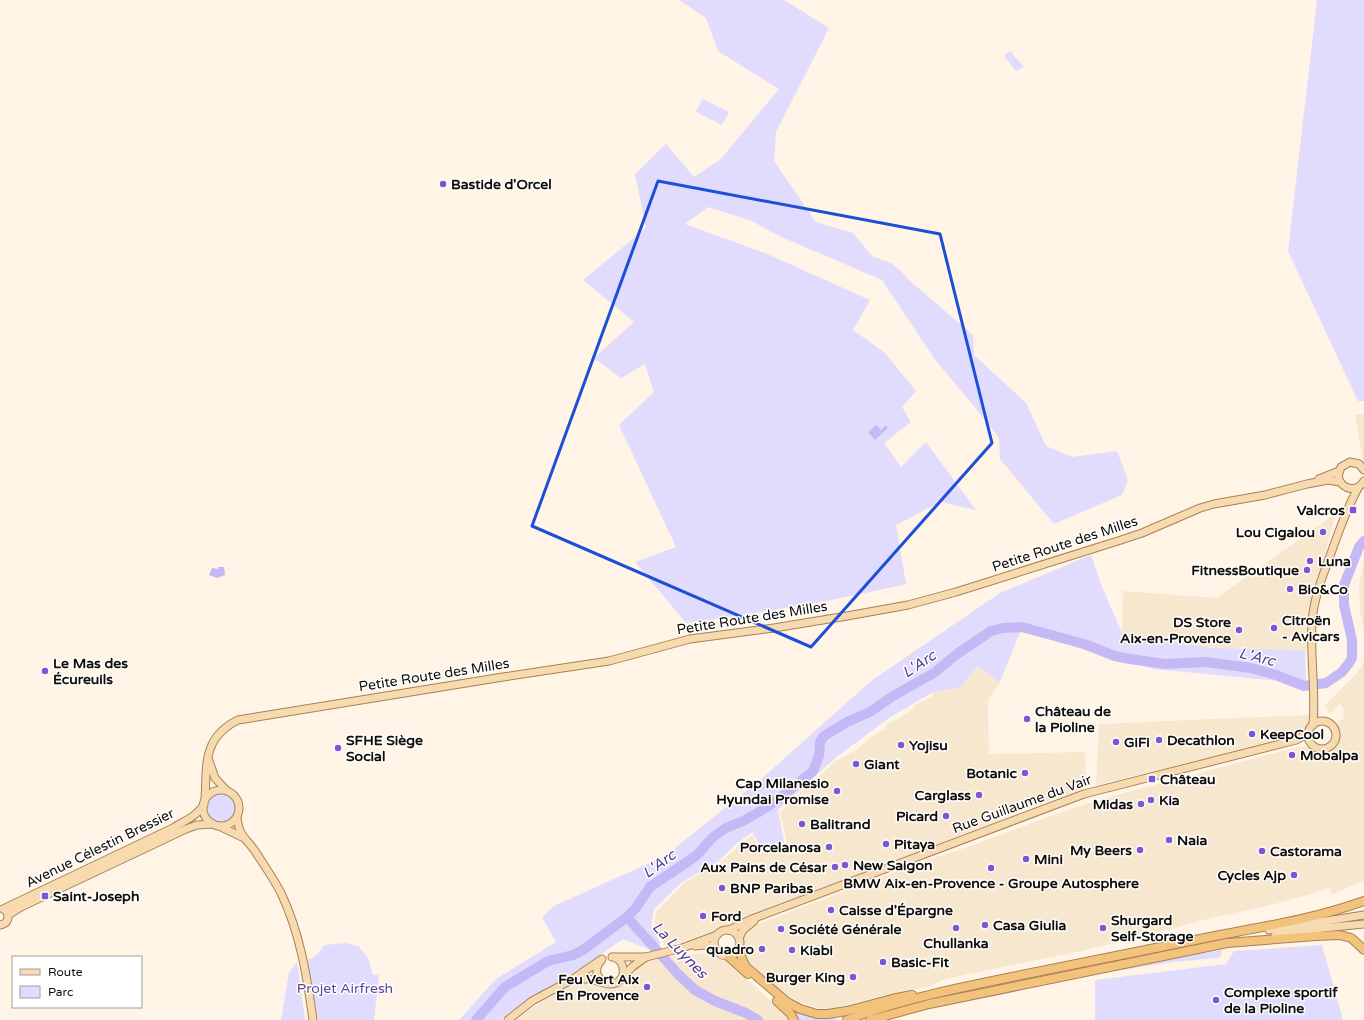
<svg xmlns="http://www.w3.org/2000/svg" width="1364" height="1020" font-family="'Varela Round',sans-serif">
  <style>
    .built { fill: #f8e7cf }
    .green { fill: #e1dcfd }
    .water { fill: #c4b9f4 }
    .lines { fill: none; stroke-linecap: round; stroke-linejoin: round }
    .river { stroke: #c4b9f4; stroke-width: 10 }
    .major-casing { stroke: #a48254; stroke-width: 9 }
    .highway-casing { stroke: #a48254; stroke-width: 10 }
    .major { stroke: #f8dab1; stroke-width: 7 }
    .highway { stroke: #f3c27d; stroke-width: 8 }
    .marked { fill: none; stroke: #1d4ed8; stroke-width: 3; stroke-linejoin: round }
    .poi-dot { fill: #7b58d2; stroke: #fff; stroke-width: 1.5 }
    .labels { text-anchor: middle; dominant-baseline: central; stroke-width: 3; stroke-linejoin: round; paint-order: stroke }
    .poi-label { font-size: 14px; font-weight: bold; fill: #100c07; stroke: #fff; text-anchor: start }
    .street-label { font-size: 14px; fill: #100c07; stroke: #fff }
    .park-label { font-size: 14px; fill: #5c459a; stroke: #fff }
    .water-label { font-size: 15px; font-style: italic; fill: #553e92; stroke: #fff }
  </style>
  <rect width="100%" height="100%" fill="#fff4e6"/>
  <!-- built -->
  <g class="built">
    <path d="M1364,414V462L1363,461L1355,415Z"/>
    <path d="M1336,513L1310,610L1307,650L1212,648L1122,633L1123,591L1217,598Z"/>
    <path d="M1364,561V629L1360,611L1359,586Z"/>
    <path d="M1364,662V880L1336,893L1331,894L1330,887L1315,893L1271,905L1211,918L1140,937L1081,951L968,974L942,980L932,986L883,996L830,1009L817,1008L800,1002L772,987L755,971L744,954L742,937L748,928L918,863L968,847L1048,817L1101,799L1298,747H1310L1318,752L1333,749L1338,741L1337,724L1339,721L1344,718L1343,706L1339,704L1334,711L1329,713L1325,705L1356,674Z"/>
    <path d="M977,666L1000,682L988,700L989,754L1085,752L1086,788L1017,812L1000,820L786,902L733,925L666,947L655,929V922L656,912L685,882L721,862L738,846L753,835L759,852L787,842L780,812L785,808V806L836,761L855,751L877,733L885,729L888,723L898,719L913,709L916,704L932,697L933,692L960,688Z"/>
    <path d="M1309,715V725L1299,734L1292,738L1096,785L1099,724Z"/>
    <path d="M702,953L727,962L791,1018V1020H516L530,1009L577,982L585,981L614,990L626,979L627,975L641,963L650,959Z"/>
  </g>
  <!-- green -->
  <g class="green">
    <path d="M679,0H784L829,28L776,132L774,161L816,222L853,233L872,256L891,263L902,272L910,281L973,335L974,355L1026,403L1046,446L1072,457L1117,451L1128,480L1122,495L1054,524L1000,459L999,438L974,406L936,361L882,280L779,236L752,221L708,207L685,224L765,253L870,300L853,330L884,352L916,391L902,407L911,422L884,443L901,467L926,442L976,510L940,502L896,525L906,584C833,601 759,613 686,623L635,562L676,547L619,425L654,392L645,364L621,378L594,358L634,322L583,280L646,228L635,174L666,144L694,177L721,159L779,89L718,51L706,18Z"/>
    <path d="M1317,0H1364V401H1358L1288,251Z"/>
    <path d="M1010,51L1024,67L1016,71L1004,56Z"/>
    <path d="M702,99L729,112L722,125L696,112Z"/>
    <path d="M1091,555L1102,587L1122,633L1212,648L1305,650L1306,687L1279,681L1154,669L1021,630L1000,682L977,666L960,688L933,692L889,718L834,759L778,810L784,842L762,849L752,832L736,844L719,861L682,882L654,909L651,926L661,944L648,949L623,939L578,970L531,997L500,1020H459L496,979L556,942L542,917L554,906L665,856L759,781L871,681L1000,593Z"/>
    <circle cx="222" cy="808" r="14"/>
    <path d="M346,943L358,946L368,958L373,975L379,974L374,1020H318L308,960L318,954L324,945Z"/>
    <path d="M1322,945L1343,1020H1095V980L1226,964L1234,951Z"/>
    <path d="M1223,950L1220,957L1216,958L1172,962L1116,971L1115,970L1172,958Z"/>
    <path d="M297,962L305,1020H281L289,972Z"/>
    <path d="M793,1010C808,1016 821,1018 836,1018L837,1020H797Z"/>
  </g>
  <!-- water -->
  <g class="water">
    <path d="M876,425L881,430L886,425L888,428L875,440L868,432Z"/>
    <path d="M218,567H224L225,575L217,578L209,575L212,568L218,569Z"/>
  </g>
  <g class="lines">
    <!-- river -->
    <g class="river">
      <path d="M627,917L678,974L695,990L715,1001L746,1013L758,1020"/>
      <path d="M476,1020L505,987L548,961L573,955L583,950L627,917L635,909L650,887L696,856L713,837L726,828L743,821L759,812L780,798L813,771L819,756L820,742L824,736L847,722L870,712L893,696L934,673L957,654L991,631L1003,628L1022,627L1084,644L1115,656L1130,659L1165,664L1206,662L1251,668L1276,675L1304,686L1326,683L1342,672L1349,663L1352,658V640L1344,605V585L1359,547L1364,541"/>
    </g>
    <!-- major casing -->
    <g class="major-casing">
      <g id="major">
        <path d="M1364,470L1359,464L1350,462L1341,467L1338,476C1341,490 1357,493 1364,481"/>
        <path d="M1319,479L1339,471"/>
        <circle cx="1322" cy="735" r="14"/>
        <path d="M1313,725C1316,691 1310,657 1312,624C1313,600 1322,578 1330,556C1338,533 1346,510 1358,488"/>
        <path d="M209,761L215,778L227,791"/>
        <circle cx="221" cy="808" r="18"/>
        <path d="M205,800C207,765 202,738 238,720L503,677L609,661L690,639L774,628L847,616L908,605L956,592L1121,540L1142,533L1200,508L1214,504L1265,495L1307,484L1328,480L1340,482"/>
        <path d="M237,817C239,836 245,837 255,851C264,865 273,878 281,893C300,933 307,976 313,1020"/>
        <path d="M219,826L244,838"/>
        <path d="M3,909L173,828C184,821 197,816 204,805"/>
        <path d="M8,915L23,906L186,829L197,825L213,824"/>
        <path d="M0,925C8,924 10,917 6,911"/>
        <path d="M729,930L752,919L1084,794L1296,740L1308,734"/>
        <path d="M1269,930L1364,915"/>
        <circle cx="727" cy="943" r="13"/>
        <path d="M1275,936L1323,928L1364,924"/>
        <path d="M739,938L743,930L754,921"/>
        <path d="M695,946L706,945L714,947"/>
        <path d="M612,957H646L682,948L717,935"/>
        <path d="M614,957C623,961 624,968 623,976"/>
        <path d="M601,961C594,968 596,976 603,982"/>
        <path d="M573,979H589L608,984H613L618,982L632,967L646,957"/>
        <path d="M508,1020L532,1001L573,979L602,959"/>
      </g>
    </g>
    <!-- highway casing -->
    <g class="highway-casing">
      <g id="highway">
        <path d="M739,948L742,959L746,967L787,1002L800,1009L817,1014H828L847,1011L892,999L912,995"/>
        <path d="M728,956L748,974"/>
        <path d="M777,1001L790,1013L794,1020"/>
        <path d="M847,1020C898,1000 958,988 1012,977C1081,963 1150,949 1220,935C1268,926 1317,918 1364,901"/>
        <path d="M870,1020L929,1004L1227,943L1315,936L1340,935L1351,938L1359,945L1364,950"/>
      </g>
    </g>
    <!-- major -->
    <use href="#major" class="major"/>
    <!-- highway -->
    <use href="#highway" class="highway"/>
  </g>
  <!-- marked area -->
  <path class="marked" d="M658,181L940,234L992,443L811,647L532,526Z"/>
  <!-- markers -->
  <g class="poi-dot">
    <circle cx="443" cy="184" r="4"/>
    <rect x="1349" y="506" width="8" height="8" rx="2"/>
    <circle cx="1323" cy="532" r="4"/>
    <circle cx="1310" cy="561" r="4"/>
    <circle cx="1307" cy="570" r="4"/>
    <circle cx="1290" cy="589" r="4"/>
    <circle cx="1274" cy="628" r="4"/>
    <circle cx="1239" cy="630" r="4"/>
    <circle cx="45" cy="671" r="4"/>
    <circle cx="1027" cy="719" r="4"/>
    <circle cx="1252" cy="734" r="4"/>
    <circle cx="1159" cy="740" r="4"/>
    <circle cx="1116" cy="742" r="4"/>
    <circle cx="901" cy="745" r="4"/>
    <circle cx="338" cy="748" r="4"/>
    <circle cx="1292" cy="755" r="4"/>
    <circle cx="856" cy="764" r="4"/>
    <circle cx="1025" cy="773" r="4"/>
    <rect x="1148" y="775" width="8" height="8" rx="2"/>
    <circle cx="837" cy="791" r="4"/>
    <circle cx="979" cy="795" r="4"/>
    <circle cx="1151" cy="800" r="4"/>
    <circle cx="1141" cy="804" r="4"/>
    <circle cx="946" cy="816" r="4"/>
    <circle cx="802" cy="824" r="4"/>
    <circle cx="1169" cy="840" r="4"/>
    <circle cx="886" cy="844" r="4"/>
    <circle cx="829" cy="847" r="4"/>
    <circle cx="1140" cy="850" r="4"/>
    <circle cx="1262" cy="851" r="4"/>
    <circle cx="1026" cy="859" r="4"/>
    <circle cx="845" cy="865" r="4"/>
    <circle cx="835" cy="867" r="4"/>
    <circle cx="991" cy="868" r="4"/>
    <circle cx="1294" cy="875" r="4"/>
    <circle cx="722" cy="888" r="4"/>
    <rect x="41" y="892" width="8" height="8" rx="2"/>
    <circle cx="831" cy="910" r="4"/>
    <circle cx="703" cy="916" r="4"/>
    <circle cx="985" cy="925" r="4"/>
    <circle cx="956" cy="928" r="4"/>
    <circle cx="1103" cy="928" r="4"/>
    <circle cx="781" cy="929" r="4"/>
    <circle cx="762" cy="949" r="4"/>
    <circle cx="792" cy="950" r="4"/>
    <circle cx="883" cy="962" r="4"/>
    <circle cx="853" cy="977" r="4"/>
    <circle cx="647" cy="987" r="4"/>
    <circle cx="1216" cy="1000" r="4"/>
  </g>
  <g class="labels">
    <!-- poi labels -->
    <g class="poi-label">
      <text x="451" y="184">Bastide d'Orcel</text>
      <text x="1345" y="510" text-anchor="end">Valcros</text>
      <text x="1315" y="532" text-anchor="end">Lou Cigalou</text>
      <text x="1318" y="561">Luna</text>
      <text x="1299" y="570" text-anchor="end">FitnessBoutique</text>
      <text x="1298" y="589">Bio&amp;Co</text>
      <text x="1282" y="620">Citroën<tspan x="1282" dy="16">- Avicars</tspan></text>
      <text x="1231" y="622" text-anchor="end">DS Store<tspan x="1231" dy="16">Aix-en-Provence</tspan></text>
      <text x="53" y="663">Le Mas des<tspan x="53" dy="16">Écureuils</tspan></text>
      <text x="1035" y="711">Château de<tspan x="1035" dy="16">la Pioline</tspan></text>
      <text x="1260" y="734">KeepCool</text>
      <text x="346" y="740">SFHE Siège<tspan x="346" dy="16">Social</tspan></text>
      <text x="1167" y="740">Decathlon</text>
      <text x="1124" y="742">GiFi</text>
      <text x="909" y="745">Yojisu</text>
      <text x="1300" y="755">Mobalpa</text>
      <text x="864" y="764">Giant</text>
      <text x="1017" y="773" text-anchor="end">Botanic</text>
      <text x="1160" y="779">Château</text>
      <text x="829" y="783" text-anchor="end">Cap Milanesio<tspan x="829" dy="16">Hyundai Promise</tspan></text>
      <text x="971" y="795" text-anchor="end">Carglass</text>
      <text x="1159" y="800">Kia</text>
      <text x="1133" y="804" text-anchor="end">Midas</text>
      <text x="938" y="816" text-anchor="end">Picard</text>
      <text x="810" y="824">Balitrand</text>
      <text x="1177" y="840">Naia</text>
      <text x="894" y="844">Pitaya</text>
      <text x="821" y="847" text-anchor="end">Porcelanosa</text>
      <text x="1132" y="850" text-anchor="end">My Beers</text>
      <text x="1270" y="851">Castorama</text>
      <text x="1034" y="859">Mini</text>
      <text x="853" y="865">New Saigon</text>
      <text x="827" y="867" text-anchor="end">Aux Pains de César</text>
      <text x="1286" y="875" text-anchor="end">Cycles Ajp</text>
      <text x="991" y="883" text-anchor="middle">BMW Aix-en-Provence - Groupe Autosphere</text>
      <text x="730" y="888">BNP Paribas</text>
      <text x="53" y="896">Saint-Joseph</text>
      <text x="839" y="910">Caisse d'Épargne</text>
      <text x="711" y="916">Ford</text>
      <text x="1111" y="920">Shurgard<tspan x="1111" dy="16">Self-Storage</tspan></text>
      <text x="993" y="925">Casa Giulia</text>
      <text x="789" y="929">Société Générale</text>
      <text x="956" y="943" text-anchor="middle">Chullanka</text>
      <text x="754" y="949" text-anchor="end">quadro</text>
      <text x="800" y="950">Kiabi</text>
      <text x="891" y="962">Basic-Fit</text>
      <text x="845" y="977" text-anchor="end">Burger King</text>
      <text x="639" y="979" text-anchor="end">Feu Vert Aix<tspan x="639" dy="16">En Provence</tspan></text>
      <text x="1224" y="992">Complexe sportif<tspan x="1224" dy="16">de la Pioline</tspan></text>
    </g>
    <!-- street labels -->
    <g class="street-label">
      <text transform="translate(1065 544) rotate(-18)">Petite Route des Milles</text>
      <text transform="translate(752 618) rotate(-9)">Petite Route des Milles</text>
      <text transform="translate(434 675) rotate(-9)">Petite Route des Milles</text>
      <text transform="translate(1022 804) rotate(-20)">Rue Guillaume du Vair</text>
      <text transform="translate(100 848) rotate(-26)">Avenue Célestin Bressier</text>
    </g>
    <!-- park labels -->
    <g class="park-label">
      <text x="345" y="988">Projet Airfresh</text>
    </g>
    <!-- water labels -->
    <g class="water-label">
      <text transform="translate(1257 657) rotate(14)">L'Arc</text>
      <text transform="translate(919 664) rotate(-33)">L'Arc</text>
      <text transform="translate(659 864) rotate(-36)">L'Arc</text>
      <text transform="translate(680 950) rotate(46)">La Luynes</text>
    </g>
  </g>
  <!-- legend -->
  <rect x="12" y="956" width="130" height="52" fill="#ffffff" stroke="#9f9e9c"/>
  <rect x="20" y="969" width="20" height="6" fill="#f8dab1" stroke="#9f9e9c"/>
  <text x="48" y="976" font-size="12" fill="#100c07">Route</text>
  <rect x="20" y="986" width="20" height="12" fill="#e1dcfd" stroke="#9f9e9c"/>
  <text x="48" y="996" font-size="12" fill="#100c07">Parc</text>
</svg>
